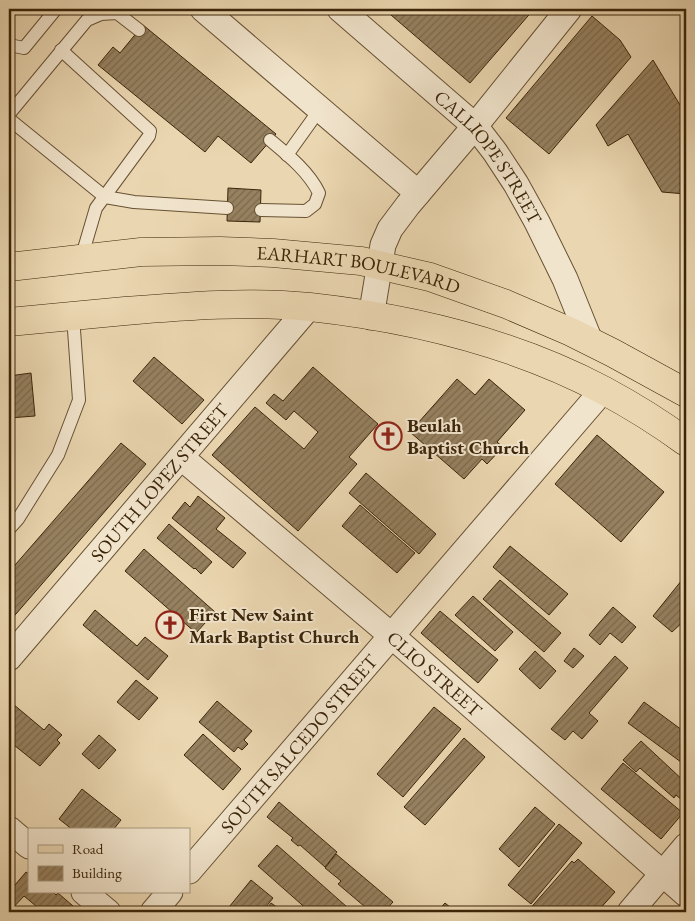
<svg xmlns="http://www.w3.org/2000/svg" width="695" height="921" font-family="'EB Garamond',serif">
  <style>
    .building { fill: url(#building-hatch); stroke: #3b2509 }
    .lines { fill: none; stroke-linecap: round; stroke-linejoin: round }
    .service-casing { stroke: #675133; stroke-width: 14 }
    .minor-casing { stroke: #675133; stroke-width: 27 }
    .primary-casing { stroke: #3b2509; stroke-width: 29 }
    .service { stroke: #f1e4cc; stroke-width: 12 }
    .minor { stroke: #f1e4cc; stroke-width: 25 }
    .primary { stroke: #ead6b0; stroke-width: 28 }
    .labels { text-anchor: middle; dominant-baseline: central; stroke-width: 4; stroke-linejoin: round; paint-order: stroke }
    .street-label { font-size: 19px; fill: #3b2509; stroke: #f1e4cc }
    .poi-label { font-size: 19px; font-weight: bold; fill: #3b2509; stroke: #f1e4cc; text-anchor: start }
  </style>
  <defs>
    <pattern id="building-hatch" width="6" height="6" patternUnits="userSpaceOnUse" patternTransform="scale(1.25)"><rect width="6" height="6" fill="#968160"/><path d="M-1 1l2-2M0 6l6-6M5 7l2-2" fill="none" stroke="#7c694d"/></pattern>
  </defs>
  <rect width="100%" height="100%" fill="#ead6b0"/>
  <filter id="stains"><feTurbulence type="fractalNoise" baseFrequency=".004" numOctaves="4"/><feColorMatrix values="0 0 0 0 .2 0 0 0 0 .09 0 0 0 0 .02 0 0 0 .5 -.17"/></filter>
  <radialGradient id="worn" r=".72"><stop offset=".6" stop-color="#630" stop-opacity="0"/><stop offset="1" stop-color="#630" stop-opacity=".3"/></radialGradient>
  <!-- building -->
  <g class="building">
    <path d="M384,9H534L470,83Z"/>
    <path d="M592,16L620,40L631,57L549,154L506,118Z"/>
    <path d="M143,25L276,134L251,163L218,136L205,152L98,65L113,47L120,53Z"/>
    <path d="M653,60L686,115V194L662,192L628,134L608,146L596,125Z"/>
    <path d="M228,188L261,190L260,222L227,221Z"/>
    <path d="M154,357L204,400L182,424L133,381Z"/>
    <path d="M313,367L378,424L349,457L357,464L298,531L212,455L255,407L304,449L318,432L294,411L286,420L266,403L274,394L283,401Z"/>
    <path d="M31,373L35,416L9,418V376Z"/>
    <path d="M457,379L475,395L489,379L525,410L497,442L503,447L487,464L482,459L464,479L410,432Z"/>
    <path d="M597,435L664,492L621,542L555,484Z"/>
    <path d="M121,443L146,464L9,622V572Z"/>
    <path d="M366,473L436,534L419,554L349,493Z"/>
    <path d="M198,496L225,518L216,529L246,553L233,568L172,518L185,502L190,507Z"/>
    <path d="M360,505L415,553L397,573L342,526Z"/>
    <path d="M169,524L212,562L201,574L195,568L194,569L157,538Z"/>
    <path d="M510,546L568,594L549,615L493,567Z"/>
    <path d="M144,549L215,612L196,633L125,571Z"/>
    <path d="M686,575V619L672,632L653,616Z"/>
    <path d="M500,580L561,633L544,652L483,599Z"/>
    <path d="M473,596L513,632L495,651L455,615Z"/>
    <path d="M613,607L636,627L622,643L610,633L600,645L589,635Z"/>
    <path d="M95,610L137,646L145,637L168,656L148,680L83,625Z"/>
    <path d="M440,611L498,660L478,683L421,633Z"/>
    <path d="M574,648L584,656L573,668L564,661Z"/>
    <path d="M535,651L556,671L540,689L519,669Z"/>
    <path d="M615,656L628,668L589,713L598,721L582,739L573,731L565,740L551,729Z"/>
    <path d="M136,680L158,698L139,720L117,702Z"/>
    <path d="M217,701L252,731L244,740L248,744L242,750L238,747L234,752L199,722Z"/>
    <path d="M644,702L686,733V763L685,765L628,723Z"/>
    <path d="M13,704L44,730L49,724L62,735L57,740L60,743L40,766L9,741V709Z"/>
    <path d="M434,707L461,729L403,797L377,774Z"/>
    <path d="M203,734L241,769L223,790L184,755Z"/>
    <path d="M99,735L116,750L99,769L82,754Z"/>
    <path d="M464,738L485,757L425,825L404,807Z"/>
    <path d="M641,741L686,783V795L682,800L676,795L674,798L640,768L636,772L623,760Z"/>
    <path d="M623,763L683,813L661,839L601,789Z"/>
    <path d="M82,789L121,820L113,830H73L59,819Z"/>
    <path d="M279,802L337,852L325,867L300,845L298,846L291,840L293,838L267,817Z"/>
    <path d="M535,807L555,824L519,867L499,849Z"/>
    <path d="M559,824L582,843L531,904L508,885Z"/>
    <path d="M277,845L347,907L342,912H310L258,866Z"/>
    <path d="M336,854L393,902L384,912H378L375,910L371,912L338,884L341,881L325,868Z"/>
    <path d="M578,859L615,892L597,912H527L572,861L574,863Z"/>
    <path d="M26,872L29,874V892H53L56,895L58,893L80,912H43L24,896L9,912V892Z"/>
    <path d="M251,880L273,898L262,912H225Z"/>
    <path d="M271,903L284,912H265Z"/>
    <path d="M445,903L456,912H437Z"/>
  </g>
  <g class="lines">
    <!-- service casing -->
    <g class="service-casing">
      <g id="service">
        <path d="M9,45L24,48L56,9"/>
        <path d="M61,50L150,131L149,136L96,208L81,259"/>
        <path d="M9,114L87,20L101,14L117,13L139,30"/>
        <path d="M9,119L105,197L134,202L227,208"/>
        <path d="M287,155L320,109"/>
        <path d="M261,210L306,211L315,204L319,193C309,172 288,155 270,140"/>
        <path d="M9,529L18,519L58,455L79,400L73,316"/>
      </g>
    </g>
    <!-- minor casing -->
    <g class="minor-casing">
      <g id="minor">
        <path d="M203,9L418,193"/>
        <path id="s1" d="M340,9L475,126L495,152L516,184L537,222L565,279L590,341"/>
        <path d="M371,317L383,245L390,229L408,205L475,126L569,9"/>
        <path id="s2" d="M182,458L392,636L686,894"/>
        <path id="s3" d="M9,658L309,307"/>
        <path d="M9,829L29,846"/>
        <path id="s4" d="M189,871L603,390"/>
        <path d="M84,892L108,912"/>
        <path d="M153,912L170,892"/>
        <path d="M630,912L686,846"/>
      </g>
    </g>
    <!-- primary casing -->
    <g class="primary-casing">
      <g id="primary">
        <path id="s5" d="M9,267L141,252L220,251L273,253L361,261L430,277L506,304L571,332L613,353L686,393"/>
        <path d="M9,322C48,318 86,315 125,311C186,306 249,301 310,307C410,318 514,343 603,390C631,405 660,423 686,442"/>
      </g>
    </g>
    <!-- service -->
    <use href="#service" class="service"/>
    <!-- minor -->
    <use href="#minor" class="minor"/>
    <!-- primary -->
    <use href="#primary" class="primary"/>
  </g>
  <!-- icons -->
  <defs>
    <g id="church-ring" transform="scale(1.4375)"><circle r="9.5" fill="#f1e4cc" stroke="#8f2418" stroke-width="1.5"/><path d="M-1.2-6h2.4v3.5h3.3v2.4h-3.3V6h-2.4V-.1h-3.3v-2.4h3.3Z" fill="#8f2418"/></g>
  </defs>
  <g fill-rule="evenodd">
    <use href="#church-ring" x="388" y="436"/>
    <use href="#church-ring" x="170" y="625"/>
  </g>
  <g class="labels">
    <!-- street labels -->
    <g class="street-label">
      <text stroke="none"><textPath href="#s1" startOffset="211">CALLIOPE STREET</textPath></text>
      <text stroke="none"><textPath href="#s5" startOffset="352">EARHART BOULEVARD</textPath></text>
      <text stroke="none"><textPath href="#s3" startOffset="231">SOUTH LOPEZ STREET</textPath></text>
      <text stroke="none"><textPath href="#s2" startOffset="332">CLIO STREET</textPath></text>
      <text stroke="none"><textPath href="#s4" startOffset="168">SOUTH SALCEDO STREET</textPath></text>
    </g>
    <!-- poi labels -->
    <g class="poi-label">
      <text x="407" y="425">Beulah<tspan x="407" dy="22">Baptist Church</tspan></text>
      <text x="189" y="614">First New Saint<tspan x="189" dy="22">Mark Baptist Church</tspan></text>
    </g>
  </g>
  <!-- margin -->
  <rect width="695" height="921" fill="none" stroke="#ead6b0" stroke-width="30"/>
  <rect x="10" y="10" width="675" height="901" fill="none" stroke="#3b2509" stroke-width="2.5"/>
  <rect x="15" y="15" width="665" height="891" fill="none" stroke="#3b2509"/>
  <!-- legend -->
  <rect x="28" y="828" width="162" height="65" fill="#f1e4cc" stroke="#a8987e"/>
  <rect x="38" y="845" width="25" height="8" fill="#ead6b0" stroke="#a8987e"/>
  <text x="72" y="854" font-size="15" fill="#3b2509">Road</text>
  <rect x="38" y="866" width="25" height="15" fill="url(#building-hatch)" stroke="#a8987e"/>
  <text x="72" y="878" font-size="15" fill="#3b2509">Building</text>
  <rect width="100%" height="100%" filter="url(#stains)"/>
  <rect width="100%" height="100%" fill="url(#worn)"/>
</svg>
